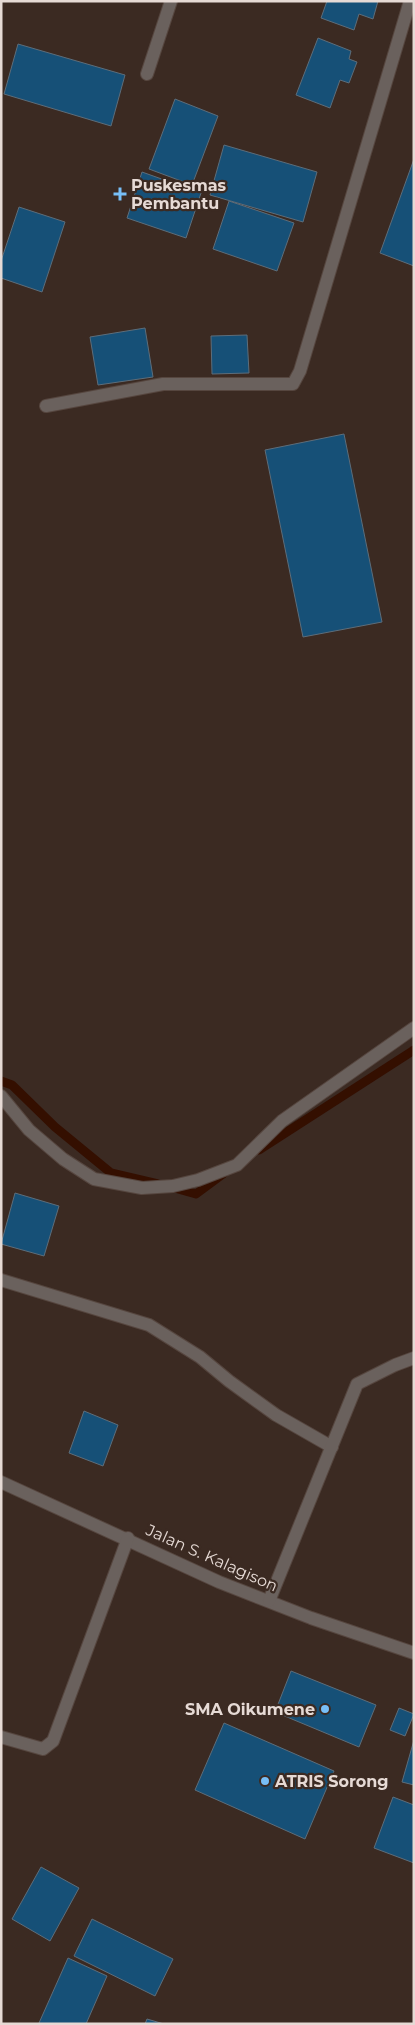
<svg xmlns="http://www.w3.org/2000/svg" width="415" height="2025" font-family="Montserrat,sans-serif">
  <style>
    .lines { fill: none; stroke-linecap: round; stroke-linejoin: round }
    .stream { stroke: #340f00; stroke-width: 9 }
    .building { fill: #165077; stroke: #5d6d7a }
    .minor-casing { stroke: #56463f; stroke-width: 14 }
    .minor { stroke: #6a615d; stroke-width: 12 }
    .poi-dot { fill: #78bff7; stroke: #3b2a22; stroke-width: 2 }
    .labels { text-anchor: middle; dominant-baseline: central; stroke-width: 4.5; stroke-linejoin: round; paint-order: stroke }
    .poi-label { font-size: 16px; font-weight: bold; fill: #e6dad5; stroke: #3b2a22; text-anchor: start }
    .street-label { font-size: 16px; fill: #e6dad5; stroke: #3b2a22 }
  </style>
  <rect width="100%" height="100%" fill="#3b2a22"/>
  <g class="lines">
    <!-- stream -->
    <g class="stream">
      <path d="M1,1081L12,1085L55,1127L111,1173L158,1184"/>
      <path d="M259,1150L414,1050"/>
      <path d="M171,1187L196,1194L223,1174"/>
    </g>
  </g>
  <!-- building -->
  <g class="building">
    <path d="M327,1H378L373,19L359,14L354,30L321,18Z"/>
    <path d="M318,38L351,51L349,59L357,62L349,83L340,80L330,108L296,95Z"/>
    <path d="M18,44L125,75L111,126L4,94Z"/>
    <path d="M175,99L218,116L192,185L149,169Z"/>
    <path d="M224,145L317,172L303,222L210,195Z"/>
    <path d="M414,159V266L380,253Z"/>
    <path d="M142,172L201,193L186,238L127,218Z"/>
    <path d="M229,201L294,223L277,271L213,249Z"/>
    <path d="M19,207L65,222L42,292L1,278V261Z"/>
    <path d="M145,328L153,377L98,385L90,337Z"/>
    <path d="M247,335L249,373L212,374L211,336Z"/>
    <path d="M344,434L382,622L303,637L265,450Z"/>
    <path d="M15,1193L59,1206L44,1256L1,1244Z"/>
    <path d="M84,1411L118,1425L103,1466L69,1453Z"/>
    <path d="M291,1671L376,1705L359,1747L275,1712Z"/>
    <path d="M399,1708L414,1714L405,1736L390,1730Z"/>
    <path d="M224,1723L334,1771L305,1839L195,1790Z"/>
    <path d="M414,1740V1785L402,1782Z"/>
    <path d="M393,1797L414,1805V1863L374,1848Z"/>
    <path d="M41,1867L79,1888L50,1941L12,1919Z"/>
    <path d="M92,1919L173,1959L155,1996L74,1956Z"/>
    <path d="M68,1958L107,1976L86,2024H42L39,2023Z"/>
    <path d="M147,2019L164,2024H145Z"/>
  </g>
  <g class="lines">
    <!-- minor casing -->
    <g class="minor-casing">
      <g id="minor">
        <path d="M147,74L171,1"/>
        <path d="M46,406L163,384H293L300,371L410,1"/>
        <path d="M1,1096L29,1130L63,1159L94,1179L142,1188L173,1186L198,1180L237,1165L282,1121L414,1028"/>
        <path d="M1,1280L149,1325L200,1357L229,1381L276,1415L332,1447"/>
        <path d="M1,1482L219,1582L311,1618L414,1653"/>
        <path d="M269,1601L357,1384L395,1365L414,1358"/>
        <path d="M1,1737L43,1749L53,1741L128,1538"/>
      </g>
    </g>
    <!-- minor -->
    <use href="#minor" class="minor"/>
  </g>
  <!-- markers -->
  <g class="poi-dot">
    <path d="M117.5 186.5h5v5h5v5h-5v5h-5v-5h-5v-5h5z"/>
    <circle cx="325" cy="1709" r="5"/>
    <circle cx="265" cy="1781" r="5"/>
  </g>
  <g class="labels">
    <!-- poi labels -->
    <g class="poi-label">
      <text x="131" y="185">Puskesmas<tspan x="131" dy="18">Pembantu</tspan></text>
      <text x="315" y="1709" text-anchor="end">SMA Oikumene</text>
      <text x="275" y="1781">ATRIS Sorong</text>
    </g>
    <!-- street labels -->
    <g class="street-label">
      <text transform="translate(212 1558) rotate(24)">Jalan S. Kalagison</text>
    </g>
  </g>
  <!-- border -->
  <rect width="415" height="2025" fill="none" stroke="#e6dad5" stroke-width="5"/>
</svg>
